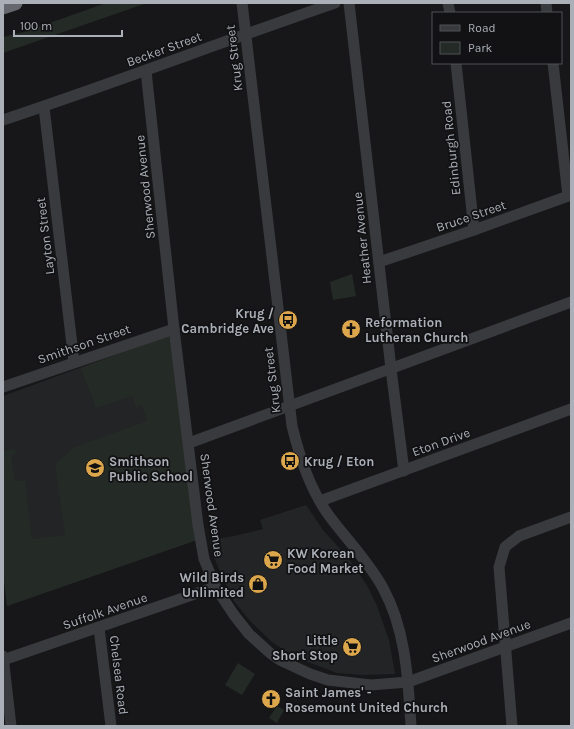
<svg xmlns="http://www.w3.org/2000/svg" width="574" height="729" font-family="Karla,sans-serif">
  <style>
    .built { fill: #232426 }
    .green { fill: #242a25 }
    .lines { fill: none; stroke-linecap: round; stroke-linejoin: round }
    .minor { stroke: #393a3d; stroke-width: 11 }
    .highway { stroke: #65686e; stroke-width: 15 }
    .labels { text-anchor: middle; dominant-baseline: central; stroke-width: 3.5; stroke-linejoin: round; paint-order: stroke }
    .street-label { font-size: 13px; fill: #abafb7; stroke: #121214 }
    .poi-label { font-size: 13px; font-weight: bold; fill: #abafb7; stroke: #121214; text-anchor: start }
  </style>
  <rect width="100%" height="100%" fill="#171719"/>
  <!-- built -->
  <g class="built">
    <path d="M169,335L197,540L7,606L3,571V396Z"/>
    <path d="M306,505L323,530L349,559L368,587L377,606L389,640L395,674L362,675L337,673L295,657L272,642L250,621L234,601L221,574L213,555L210,540L234,536L263,529L260,520Z"/>
  </g>
  <!-- green -->
  <g class="green">
    <path d="M106,3H147L3,53V37L24,32Z"/>
    <path d="M352,274L356,296L333,300L330,282Z"/>
    <path d="M169,335L197,540L7,606L3,571V451L15,449L16,454L11,455L15,481L25,480L32,539L65,535L55,464L75,447L147,421L142,405L136,407L132,396L96,408L81,368Z"/>
    <path d="M238,663L255,674L242,695L225,685Z"/>
    <path d="M277,706L284,710L277,723L269,718Z"/>
  </g>
  <g class="lines">
    <!-- minor -->
    <g class="minor">
      <path d="M242,3L292,426C300,458 310,490 330,517C348,541 368,561 383,588C406,630 408,679 411,726"/>
      <path d="M349,3L392,377L404,471"/>
      <path d="M448,3L450,13"/>
      <path d="M546,3L547,13"/>
      <path d="M456,63L474,230"/>
      <path d="M553,63L568,196"/>
      <path d="M146,71L174,329L198,525L204,559L216,588L234,615L249,634L270,653L280,660L310,674L328,680L371,685L408,682L571,623"/>
      <path d="M44,107L74,362"/>
      <path d="M3,120C114,83 224,41 335,3"/>
      <path d="M379,262L474,230L571,195"/>
      <path d="M3,387L174,329"/>
      <path d="M189,443L571,302"/>
      <path d="M320,501L571,409"/>
      <path d="M99,628L111,726"/>
      <path d="M3,656L11,726"/>
      <path d="M3,660L215,587"/>
      <path d="M512,726L499,567L505,547L519,536L571,517"/>
    </g>
    <!-- highway -->
    <path class="highway" d="M3,7L15,3"/>
  </g>
  <!-- icons -->
  <defs>
    <g id="bus-disc" transform="scale(1)"><circle r="9.5" fill="#dca64d" stroke="#121214"/><path d="M-5-6H5V4H4V6H2V4H-2V6H-4V4H-5ZM-3.5-4V0h7V-4ZM-3.5 1.2v1.5H-2V1.2ZM2 1.2v1.5H3.5V1.2Z" fill="#111"/></g>
    <g id="church-disc" transform="scale(1)"><circle r="9.5" fill="#dca64d" stroke="#121214"/><path d="M-1.2-6h2.4v3.5h3.3v2.4h-3.3V6h-2.4V-.1h-3.3v-2.4h3.3Z" fill="#111"/></g>
    <g id="school-disc" transform="scale(1)"><circle r="9.5" fill="#dca64d" stroke="#121214"/><path d="M0-5L7-2L0 1L-7-2ZM-4 1L0 2.5L4 1V4Q0 6-4 4Z" fill="#111"/></g>
    <g id="supermarket-disc" transform="scale(1)"><circle r="9.5" fill="#dca64d" stroke="#121214"/><path d="M-6-5.5h2.5l.6 2H6L4.5 2H-2.5L-4.4-4H-6ZM-1.5 3.2a1.3 1.3 0 1 0 .1 0ZM3 3.2a1.3 1.3 0 1 0 .1 0Z" fill="#111"/></g>
    <g id="shop-disc" transform="scale(1)"><circle r="9.5" fill="#dca64d" stroke="#121214"/><path d="M-5-2.5h2.3a2.7 3.5 0 0 1 5.4 0H5L5.5 6h-11ZM-1.5-2.5h3a1.5 2.3 0 0 0-3 0Z" fill="#111"/></g>
  </defs>
  <g fill-rule="evenodd">
    <use href="#bus-disc" x="288" y="320"/>
    <use href="#church-disc" x="351" y="329"/>
    <use href="#bus-disc" x="290" y="461"/>
    <use href="#school-disc" x="95" y="468"/>
    <use href="#supermarket-disc" x="273" y="560"/>
    <use href="#shop-disc" x="258" y="584"/>
    <use href="#supermarket-disc" x="352" y="647"/>
    <use href="#church-disc" x="271" y="699"/>
  </g>
  <g class="labels">
    <!-- street labels -->
    <g class="street-label">
      <text transform="translate(164 49) rotate(-20)">Becker Street</text>
      <text transform="translate(234 58) rotate(-97)">Krug Street</text>
      <text transform="translate(451 148) rotate(-96)">Edinburgh Road</text>
      <text transform="translate(145 187) rotate(-96)">Sherwood Avenue</text>
      <text transform="translate(471 216) rotate(-19)">Bruce Street</text>
      <text transform="translate(45 236) rotate(-97)">Layton Street</text>
      <text transform="translate(362 238) rotate(-96)">Heather Avenue</text>
      <text transform="translate(84 344) rotate(-19)">Smithson Street</text>
      <text transform="translate(272 380) rotate(-97)">Krug Street</text>
      <text transform="translate(441 442) rotate(-20)">Eton Drive</text>
      <text transform="translate(212 505) rotate(82)">Sherwood Avenue</text>
      <text transform="translate(105 611) rotate(-19)">Suffolk Avenue</text>
      <text transform="translate(481 641) rotate(-20)">Sherwood Avenue</text>
      <text transform="translate(119 675) rotate(83)">Chelsea Road</text>
    </g>
    <!-- poi labels -->
    <g class="poi-label">
      <text x="274" y="313" text-anchor="end">Krug /<tspan x="274" dy="15">Cambridge Ave</tspan></text>
      <text x="365" y="322">Reformation<tspan x="365" dy="15">Lutheran Church</tspan></text>
      <text x="109" y="461">Smithson<tspan x="109" dy="15">Public School</tspan></text>
      <text x="304" y="461">Krug / Eton</text>
      <text x="287" y="553">KW Korean<tspan x="287" dy="15">Food Market</tspan></text>
      <text x="244" y="577" text-anchor="end">Wild Birds<tspan x="244" dy="15">Unlimited</tspan></text>
      <text x="338" y="640" text-anchor="end">Little<tspan x="338" dy="15">Short Stop</tspan></text>
      <text x="285" y="692">Saint James' -<tspan x="285" dy="15">Rosemount United Church</tspan></text>
    </g>
  </g>
  <!-- border -->
  <rect width="574" height="729" fill="none" stroke="#abafb7" stroke-width="8"/>
  <!-- legend -->
  <rect x="432" y="12" width="130" height="52" fill="#121214" stroke="#4f5155"/>
  <rect x="440" y="25" width="20" height="6" fill="#393a3d" stroke="#4f5155"/>
  <text x="468" y="32" font-size="12" fill="#abafb7">Road</text>
  <rect x="440" y="42" width="20" height="12" fill="#242a25" stroke="#4f5155"/>
  <text x="468" y="52" font-size="12" fill="#abafb7">Park</text>
  <!-- scale -->
  <path d="M14 30v6h108v-6" fill="none" stroke="#abafb7" stroke-width="2"/>
  <text x="20" y="30" font-size="12" fill="#abafb7" stroke="#121214" stroke-width="3" paint-order="stroke">100 m</text>
</svg>
